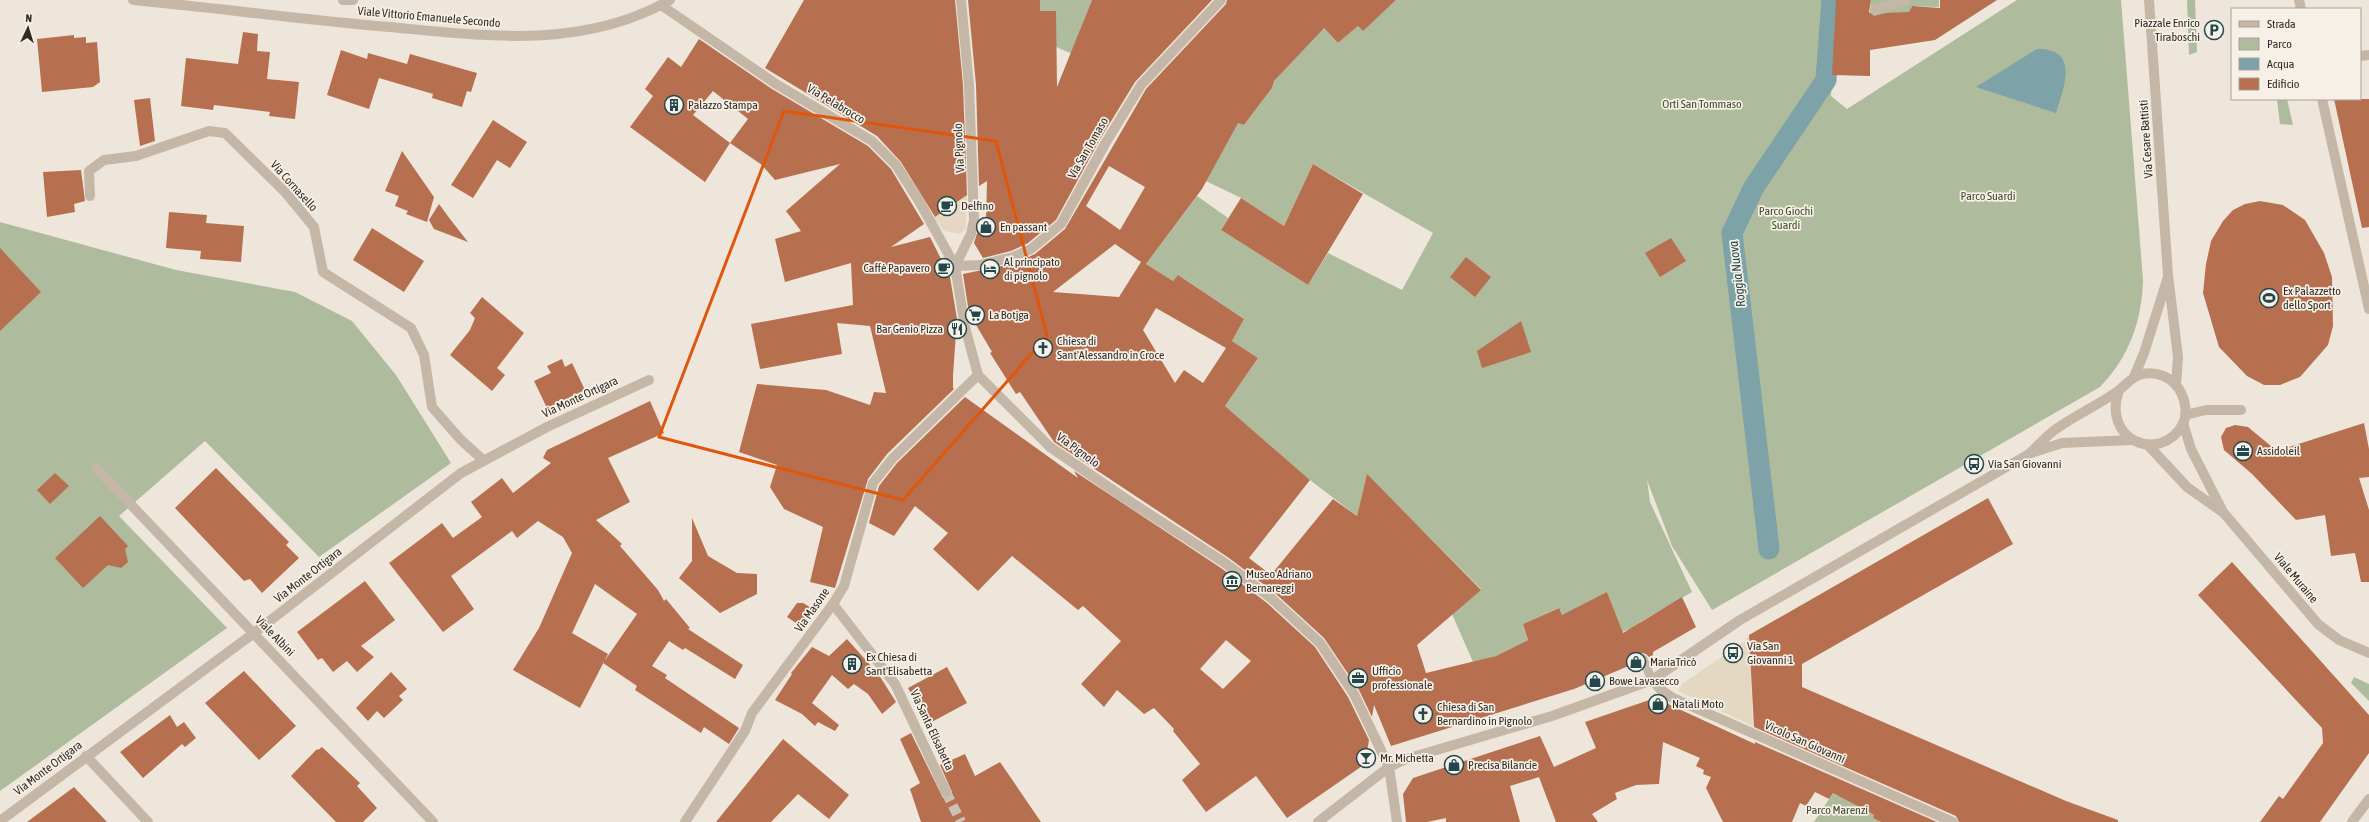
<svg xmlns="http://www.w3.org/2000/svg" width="2369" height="822" font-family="'Asap Condensed',sans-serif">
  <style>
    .green { fill: #aebb9d }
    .plaza { fill: #e4d8c3 }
    .water { fill: #7da2a7 }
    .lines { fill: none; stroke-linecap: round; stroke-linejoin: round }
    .canal { stroke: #7da2a7; stroke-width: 21 }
    .building { fill: #b67050; fill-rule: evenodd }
    .pedestrian-tunnel { stroke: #c8c1b6; stroke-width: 10; stroke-dasharray: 10 5; stroke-linecap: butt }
    .service { stroke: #c4b7a8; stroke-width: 9 }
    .pedestrian { stroke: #c4b7a8; stroke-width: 10 }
    .minor { stroke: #c4b7a8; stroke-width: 10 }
    .tertiary { stroke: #c4b7a8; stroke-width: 10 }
    .marked { fill: none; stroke: #df570d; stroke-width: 3; stroke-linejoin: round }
    .labels { text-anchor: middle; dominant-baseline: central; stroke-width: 3.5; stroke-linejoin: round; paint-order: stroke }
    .street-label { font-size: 12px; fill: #322b27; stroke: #f6f0e6 }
    .poi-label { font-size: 12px; fill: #322b27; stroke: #f6f0e6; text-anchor: start }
    .park-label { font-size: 12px; fill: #404d2e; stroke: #f6f0e6 }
    .water-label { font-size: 13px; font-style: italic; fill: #22484e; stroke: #f6f0e6 }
  </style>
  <rect width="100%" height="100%" fill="#eee6da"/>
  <!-- green -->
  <g class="green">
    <path d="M1040,0H1092L1080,30L1077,56L1054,46L1056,11H1040Z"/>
    <path d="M1396,0H1836L1831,96L1847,109L2017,0H2121L2143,280C2142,321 2129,357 2100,387L1712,610L1672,546L1647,480L1650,502L1692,592L1640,622L1641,625L1622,632L1607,592L1564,618L1558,608L1523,624L1528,640L1496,656L1473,662L1452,614L1481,589L1367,475L1357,516L1310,480L1225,406L1258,358L1232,341L1244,319L1178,275L1173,281L1146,264L1197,196L1228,218L1221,230L1308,285L1328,253L1402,290L1433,233L1313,164L1284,226L1241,198L1206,181L1237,122L1244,125L1272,88L1274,81L1323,27L1338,43L1358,26L1363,30Z"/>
    <path d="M1871,0H1939V7L1912,6L1909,12L1870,18Z"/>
    <path d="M2187,0H2195L2197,52L2189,55Z"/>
    <path d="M2277,99H2287L2293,125L2280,124Z"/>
    <path d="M0,222L176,270L295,292L352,321L396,375L451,463L319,557L205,441L119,516L227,628L0,791Z"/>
    <path d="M2354,677L2369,684V701L2351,683Z"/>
    <path d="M1833,793L1874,815L1873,818L1881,822H1814Z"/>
  </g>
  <!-- plaza -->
  <g class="plaza">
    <path d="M967,195L966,228L960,234L944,231L934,218Z"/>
    <path d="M1749,635L1753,726L1678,691L1682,684L1745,641Z"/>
  </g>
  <!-- water -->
  <path class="water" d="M2037,49C2080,48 2064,87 2056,113L1976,87Z"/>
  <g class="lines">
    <!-- canal -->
    <path class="canal" d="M1769,549L1732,233L1754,187L1826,80L1832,0"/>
  </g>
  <!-- building -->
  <g class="building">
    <path d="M804,0H955L963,85L967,195L935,217L901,162L877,136L765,68Z"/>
    <path d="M968,0H1040V11H1056L1057,87L1092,0H1212L1135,82L1099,141L1056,220L1028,243L1011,251L983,258L974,243L979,227L986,222L987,181L979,186L976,85Z"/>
    <path d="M1227,0H1396L1363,31L1358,26L1338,43L1324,28L1274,81L1272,88L1244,125L1238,123L1202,189L1146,264L1173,281L1178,275L1244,319L1232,341L1258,358L1225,406L1310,480L1249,558L1271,575L1333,499L1357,516L1367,474L1481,590L1417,645L1426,673L1496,656L1528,640L1523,624L1559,608L1562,615L1607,592L1623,633L1682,597L1696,627L1653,652V655L1649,657L1646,654L1641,653L1637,658L1638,662L1574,689L1391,746L1374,705L1372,717L1359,690L1324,638L1275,593L1229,558L1054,442L1020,392L1016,394L990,353L992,352L969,313L963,274L1016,263L1035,254L1065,229L1146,89L1226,4ZM1109,166L1145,187L1120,230L1086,206ZM1115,244L1141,262L1119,297L1053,292ZM1156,308L1226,348L1203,383L1184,370L1175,383L1143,330Z"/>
    <path d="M1836,0H1871L1869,12L1874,16L1886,13L1909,12L1912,6L1940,8V0H1997L1935,40L1870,50V76L1832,75Z"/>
    <path d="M243,32L258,34L257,51L270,52L267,79L299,82L295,119L269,116L270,112L214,105L213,110L181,106L186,58L238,64Z"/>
    <path d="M74,35V38L86,37V43L97,42L100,82L93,87L42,92L37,39Z"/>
    <path d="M699,39L772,89L868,146L891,169L924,224L891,247L930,237L950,277L957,319L953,375V388L954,389L887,454L868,479L835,588L810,582L823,527L784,509L770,487L777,465L739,452L757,384L826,390L870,405L874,392L886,393L870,326L837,323L842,354L760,369L751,324L853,305L851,263L785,282L775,239L801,231L786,211L840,164L775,180L762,165L730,143L705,182L630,127L653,96L645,89L668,57L681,67ZM713,91L748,119L730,143L693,115Z"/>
    <path d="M341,50L367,59L368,53L407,64L410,54L477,73L471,92L467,91L462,107L432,98L433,94L379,78L369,109L327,95Z"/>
    <path d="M150,98L155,141L140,146L134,100Z"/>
    <path d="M2334,99H2369V227L2362,228Z"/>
    <path d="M493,120L527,142L510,168L497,160L473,198L451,185Z"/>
    <path d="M402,151L434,197L427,222L406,214L408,211L395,206L399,196L385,191Z"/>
    <path d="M1313,164L1363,194L1308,285L1221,230L1241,198L1284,226Z"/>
    <path d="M81,170L85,201L74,204L75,212L47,217L43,172Z"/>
    <path d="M2260,201L2283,205L2305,220L2324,253L2332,277L2333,326L2328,345L2300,377L2280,385H2264L2247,376L2219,347L2203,293L2206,264L2211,241L2223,221L2233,210L2245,204Z"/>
    <path d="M439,204L450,219L468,242L434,229L429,220Z"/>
    <path d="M169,212L207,215L206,223L244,226L241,262L200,259L201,251L166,248Z"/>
    <path d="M372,228L424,261L404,292L353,260Z"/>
    <path d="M1671,238L1686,261L1660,277L1645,253Z"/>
    <path d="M0,248L41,292L0,331Z"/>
    <path d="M1466,257L1491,277L1475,297L1450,277Z"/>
    <path d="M482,297L524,333L497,368L505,375L492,391L450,355L470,330L475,318L470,313Z"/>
    <path d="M1521,321L1531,352L1482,368L1477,351Z"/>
    <path d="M562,359L565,367L572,363L585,390L547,408L534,381L551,373L547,366Z"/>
    <path d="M965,397L1078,478L1074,471L1221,568L1267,603L1315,647L1348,697L1369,740L1365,764L1287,818L1256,776L1206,812L1182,780L1200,764L1173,731L1174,729L1154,708L1144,714L1117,690L1104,707L1081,684L1121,641L1083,606L1078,610L1012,556L978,591L933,549L948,533L915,506L894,536L869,523L879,486L897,463ZM1226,640L1251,661L1223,689L1200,669Z"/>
    <path d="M650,401L664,433L608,458L630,502L596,520L622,544L620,546L658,590L664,601L666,599L690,628L688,629L743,665L735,679L685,648L683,650L669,641L652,666L667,675L665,678L739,728L729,744L704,727L701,733L635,690L637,686L603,663L637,614L595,584L572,633L608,654L580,708L513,670L539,628L572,553L563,537L538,521L517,538L512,531L451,576L474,609L443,632L389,563L442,523L453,538L482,517L471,502L502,478L513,493L551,463L543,458L547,450Z"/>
    <path d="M2364,423L2369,449V477L2359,478L2369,510V582H2361L2355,553L2331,556L2325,515L2296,520L2252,474L2224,450L2221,437L2226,428L2235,425L2248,427L2277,451Z"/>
    <path d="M216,468L289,542L286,545L299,558L262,593L250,579L244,581L175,508Z"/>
    <path d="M55,473L69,486L50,504L37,490Z"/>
    <path d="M1988,498L2013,544L1802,664V687L2066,801L2118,820V822H1959L1956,816L1754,727L1749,635Z"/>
    <path d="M100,516L128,546L125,549L128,562L121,568L108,565L83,588L55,558Z"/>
    <path d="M692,518L708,556L737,573L757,574V594L720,613L679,578L692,561Z"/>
    <path d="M2232,562L2369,715V753L2320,822H2260L2279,796L2283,799L2323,743L2322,728L2198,595Z"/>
    <path d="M365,581L395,620L361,646L374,657L357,672L347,661L333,672L322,658L318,660L297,632Z"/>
    <path d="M797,603H803L815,610L802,627L787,617Z"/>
    <path d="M847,639L879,675L896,702L882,714L868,694L854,684L848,689L832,675L812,703L839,725L835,731L818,722L815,726L802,714L775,700L792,674L791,673L812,647L829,656Z"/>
    <path d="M947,667L967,703L928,724L908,688Z"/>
    <path d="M244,671L296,726L259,760L205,703Z"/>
    <path d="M391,672L407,689L399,696L403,700L384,718L377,711L368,721L356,708Z"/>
    <path d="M1655,698L1755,744V742L1937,822H1881L1873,818L1874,815L1833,793L1829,799L1815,792L1806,806L1800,803L1792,822H1723L1706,788L1711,777L1703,774L1704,770L1696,766L1700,758L1663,742L1659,784L1636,785L1615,793L1617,799L1592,814L1598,822H1556L1539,777L1510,786L1520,822H1446V818L1427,822H1406L1403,794L1413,778L1540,736L1554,767L1596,748L1585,722Z"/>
    <path d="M170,715L177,727L184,722L196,738L185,747L182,744L143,778L120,752Z"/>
    <path d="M911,733L943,798H949L952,792L940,765L965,754L975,776L1000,762L1041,822H921L910,789L920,783L900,739Z"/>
    <path d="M783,739L849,795L829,819L798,794L771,822H716Z"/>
    <path d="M322,747L360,783L357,786L377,808L363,822H336L291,776L317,749L318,750Z"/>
    <path d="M74,787L107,822H27Z"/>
  </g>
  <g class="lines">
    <!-- pedestrian-tunnel -->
    <path class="pedestrian-tunnel" d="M946,792L961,822"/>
    <!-- service -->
    <path class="service" d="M1643,659L1652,680"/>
    <!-- pedestrian -->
    <path class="pedestrian" d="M1389,767L1397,822"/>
    <!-- minor -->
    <g class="minor">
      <path d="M343,0H353"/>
      <path d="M961,0L969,85L974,220L971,234L955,266L965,327L978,375L1050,447L1126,499L1225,563L1271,598L1320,643L1354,694L1389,767"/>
      <path d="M2299,0L2301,9"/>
      <path d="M661,5L776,84L872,141L896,165L919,201L955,266"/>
      <path d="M1875,10L1906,0"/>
      <path d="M2360,56L2369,55"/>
      <path d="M2322,99L2369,309"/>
      <path d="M90,196L89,171L104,160L136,156L209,131L225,133L285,192L314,227L323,272L411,328L424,355L432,407L460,439L483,460"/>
      <path d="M955,266L980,265L1013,257L1031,249L1061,224L1105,144L1141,85L1221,0"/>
      <path d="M2185,415L2206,410H2241"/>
      <path d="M97,469L433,822"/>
      <path d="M833,604L895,684L946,792"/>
      <path d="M1652,680L1661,690L1673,698L1953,822"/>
      <path d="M86,756L148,822"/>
      <path d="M0,821L254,633L461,473L547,427L649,380"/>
      <path d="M685,822L745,731L752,713L833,604L844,586L873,483L892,459L978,375"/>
      <path d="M2352,822L2369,799"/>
    </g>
    <!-- tertiary -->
    <g class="tertiary">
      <path d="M133,0C219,8 304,20 389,27C484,36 583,50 670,0"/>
      <path d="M2149,0L2168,275L2178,357L2176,385"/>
      <path d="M2134,377L2144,353L2168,277"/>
      <path d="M2183,423L2191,449L2223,512L2318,624L2339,640L2369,653"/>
      <path d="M2147,444L2187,487L2221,511"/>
      <path d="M2031,453L2062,443L2132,440"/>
      <path d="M1318,822L1389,767L1406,759L1552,716L1652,680L1740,620L2029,454C2038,446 2046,436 2056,429C2076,415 2098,405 2118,391C2126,385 2131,377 2142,374C2157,371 2171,377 2179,389C2185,398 2188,414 2183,424C2160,465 2101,440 2119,390"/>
    </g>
  </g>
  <!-- marked area -->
  <path class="marked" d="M784,111L996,141L1047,336L903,500L659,437Z"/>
  <!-- icons -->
  <defs>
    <g id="parking-ring" transform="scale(1)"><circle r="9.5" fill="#f6f0e6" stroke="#22484e" stroke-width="1.5"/><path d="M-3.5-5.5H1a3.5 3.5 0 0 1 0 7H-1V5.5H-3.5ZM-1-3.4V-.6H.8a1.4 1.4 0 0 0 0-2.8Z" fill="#22484e"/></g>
    <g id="building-ring" transform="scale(1)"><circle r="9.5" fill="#f6f0e6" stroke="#22484e" stroke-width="1.5"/><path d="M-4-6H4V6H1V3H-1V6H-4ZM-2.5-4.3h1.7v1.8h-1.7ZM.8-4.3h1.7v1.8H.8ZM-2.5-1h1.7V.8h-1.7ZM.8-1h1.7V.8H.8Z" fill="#22484e"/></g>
    <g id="cafe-ring" transform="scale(1)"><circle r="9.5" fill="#f6f0e6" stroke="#22484e" stroke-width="1.5"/><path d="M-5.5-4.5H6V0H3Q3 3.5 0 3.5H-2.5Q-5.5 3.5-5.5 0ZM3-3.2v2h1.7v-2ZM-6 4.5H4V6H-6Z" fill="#22484e"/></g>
    <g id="shop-ring" transform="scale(1)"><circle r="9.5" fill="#f6f0e6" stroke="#22484e" stroke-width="1.5"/><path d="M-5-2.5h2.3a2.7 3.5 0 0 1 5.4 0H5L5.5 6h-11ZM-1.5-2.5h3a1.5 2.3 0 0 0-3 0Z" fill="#22484e"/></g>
    <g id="hotel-ring" transform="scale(1)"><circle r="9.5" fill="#f6f0e6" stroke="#22484e" stroke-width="1.5"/><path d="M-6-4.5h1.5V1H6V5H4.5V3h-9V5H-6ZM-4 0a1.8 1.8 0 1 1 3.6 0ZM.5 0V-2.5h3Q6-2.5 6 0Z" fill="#22484e"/></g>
    <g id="stadium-ring" transform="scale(1)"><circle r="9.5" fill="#f6f0e6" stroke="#22484e" stroke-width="1.5"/><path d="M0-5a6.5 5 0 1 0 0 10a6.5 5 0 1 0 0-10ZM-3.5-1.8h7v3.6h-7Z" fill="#22484e"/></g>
    <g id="supermarket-ring" transform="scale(1)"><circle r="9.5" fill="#f6f0e6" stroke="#22484e" stroke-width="1.5"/><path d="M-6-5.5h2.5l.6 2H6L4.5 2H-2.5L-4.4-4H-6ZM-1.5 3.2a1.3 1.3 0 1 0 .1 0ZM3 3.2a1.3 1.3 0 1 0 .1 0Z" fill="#22484e"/></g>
    <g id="restaurant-ring" transform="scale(1)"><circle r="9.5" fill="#f6f0e6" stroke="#22484e" stroke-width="1.5"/><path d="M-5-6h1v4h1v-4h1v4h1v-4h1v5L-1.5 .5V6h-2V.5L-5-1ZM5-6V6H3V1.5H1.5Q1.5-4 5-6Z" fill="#22484e"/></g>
    <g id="church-ring" transform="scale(1)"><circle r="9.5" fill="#f6f0e6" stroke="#22484e" stroke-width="1.5"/><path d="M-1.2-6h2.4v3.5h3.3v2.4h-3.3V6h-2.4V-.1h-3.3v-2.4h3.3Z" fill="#22484e"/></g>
    <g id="office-ring" transform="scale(1)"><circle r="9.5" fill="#f6f0e6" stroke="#22484e" stroke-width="1.5"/><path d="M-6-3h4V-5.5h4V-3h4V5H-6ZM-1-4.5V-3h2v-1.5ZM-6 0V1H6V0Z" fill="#22484e"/></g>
    <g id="bus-ring" transform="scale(1)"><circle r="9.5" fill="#f6f0e6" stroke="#22484e" stroke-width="1.5"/><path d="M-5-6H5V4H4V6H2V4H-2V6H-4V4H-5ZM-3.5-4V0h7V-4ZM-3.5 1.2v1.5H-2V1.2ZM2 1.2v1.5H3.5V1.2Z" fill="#22484e"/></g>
    <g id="museum-ring" transform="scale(1)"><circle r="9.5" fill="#f6f0e6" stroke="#22484e" stroke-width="1.5"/><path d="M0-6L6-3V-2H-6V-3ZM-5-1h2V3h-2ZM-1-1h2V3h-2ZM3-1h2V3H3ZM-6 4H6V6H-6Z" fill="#22484e"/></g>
    <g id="bar-ring" transform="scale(1)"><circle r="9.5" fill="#f6f0e6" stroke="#22484e" stroke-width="1.5"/><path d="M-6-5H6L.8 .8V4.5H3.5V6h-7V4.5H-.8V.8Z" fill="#22484e"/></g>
  </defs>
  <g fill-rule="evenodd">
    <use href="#parking-ring" x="2214" y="30"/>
    <use href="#building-ring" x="674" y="105"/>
    <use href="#cafe-ring" x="947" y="206"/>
    <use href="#shop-ring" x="986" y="227"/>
    <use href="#cafe-ring" x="944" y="268"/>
    <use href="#hotel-ring" x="990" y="269"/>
    <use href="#stadium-ring" x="2269" y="298"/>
    <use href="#supermarket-ring" x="975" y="315"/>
    <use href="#restaurant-ring" x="957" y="329"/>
    <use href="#church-ring" x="1043" y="348"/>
    <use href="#office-ring" x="2243" y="451"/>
    <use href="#bus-ring" x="1974" y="464"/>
    <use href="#museum-ring" x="1232" y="581"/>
    <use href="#bus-ring" x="1733" y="653"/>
    <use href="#shop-ring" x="1636" y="662"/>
    <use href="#building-ring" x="852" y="664"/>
    <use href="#office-ring" x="1358" y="678"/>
    <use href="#shop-ring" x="1595" y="681"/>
    <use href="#shop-ring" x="1658" y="704"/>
    <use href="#church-ring" x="1423" y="714"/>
    <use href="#bar-ring" x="1366" y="758"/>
    <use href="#shop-ring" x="1454" y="765"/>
  </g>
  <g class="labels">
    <!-- street labels -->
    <g class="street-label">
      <text transform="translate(429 17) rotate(5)">Viale Vittorio Emanuele Secondo</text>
      <text transform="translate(836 104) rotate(31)">Via Pelabrocco</text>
      <text transform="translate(2146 139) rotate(-94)">Via Cesare Battisti</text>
      <text transform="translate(959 148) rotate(-93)">Via Pignolo</text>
      <text transform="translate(1088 148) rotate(-60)">Via San Tomaso</text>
      <text transform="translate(294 186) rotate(48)">Via Cornasello</text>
      <text transform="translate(580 397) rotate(-25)">Via Monte Ortigara</text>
      <text transform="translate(1078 450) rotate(36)">Via Pignolo</text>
      <text transform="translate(308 575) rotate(-38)">Via Monte Ortigara</text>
      <text transform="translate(2296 578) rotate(50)">Viale Muraine</text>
      <text transform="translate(812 610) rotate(-55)">Via Masone</text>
      <text transform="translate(275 636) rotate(46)">Viale Albini</text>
      <text transform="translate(932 730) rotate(65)">Via Santa Elisabetta</text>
      <text transform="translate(1805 742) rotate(24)">Vicolo San Giovanni</text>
      <text transform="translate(48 768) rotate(-37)">Via Monte Ortigara</text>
    </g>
    <!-- poi labels -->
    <g class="poi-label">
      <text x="2200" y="23" text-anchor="end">Piazzale Enrico<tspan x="2200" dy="14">Tiraboschi</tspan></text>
      <text x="688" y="105">Palazzo Stampa</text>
      <text x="961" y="206">Delfino</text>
      <text x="1000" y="227">En passant</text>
      <text x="1004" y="262">Al principato<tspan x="1004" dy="14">di pignolo</tspan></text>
      <text x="930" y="268" text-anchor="end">Caffè Papavero</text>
      <text x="2283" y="291">Ex Palazzetto<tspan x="2283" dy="14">dello Sport</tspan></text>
      <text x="989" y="315">La Botjga</text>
      <text x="943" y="329" text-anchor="end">Bar Genio Pizza</text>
      <text x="1057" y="341">Chiesa di<tspan x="1057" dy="14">Sant'Alessandro in Croce</tspan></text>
      <text x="2257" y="451">Assidoleil</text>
      <text x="1988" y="464">Via San Giovanni</text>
      <text x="1246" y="574">Museo Adriano<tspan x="1246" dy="14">Bernareggi</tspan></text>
      <text x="1747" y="646">Via San<tspan x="1747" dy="14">Giovanni 1</tspan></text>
      <text x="866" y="657">Ex Chiesa di<tspan x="866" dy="14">Sant'Elisabetta</tspan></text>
      <text x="1650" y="662">MariaTricò</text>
      <text x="1372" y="671">Ufficio<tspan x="1372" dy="14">professionale</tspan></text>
      <text x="1609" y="681">Bowe Lavasecco</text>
      <text x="1672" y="704">Natali Moto</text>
      <text x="1437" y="707">Chiesa di San<tspan x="1437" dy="14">Bernardino in Pignolo</tspan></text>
      <text x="1380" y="758">Mr. Michetta</text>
      <text x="1468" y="765">Precisa Bilancie</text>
    </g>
    <!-- park labels -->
    <g class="park-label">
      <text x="1702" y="104">Orti San Tommaso</text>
      <text x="1988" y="196">Parco Suardi</text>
      <text x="1786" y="211">Parco Giochi<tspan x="1786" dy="14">Suardi</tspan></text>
      <text x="1837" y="810">Parco Marenzi</text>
    </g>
    <!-- water labels -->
    <g class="water-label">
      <text transform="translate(1737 274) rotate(-97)">Roggia Nuova</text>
    </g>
  </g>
  <!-- legend -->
  <rect x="2231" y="8" width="130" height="92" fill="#f6f0e6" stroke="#a8a19a"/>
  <rect x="2239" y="21" width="20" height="6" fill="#c4b7a8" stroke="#a8a19a"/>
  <text x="2267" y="28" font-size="12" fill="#322b27">Strada</text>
  <rect x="2239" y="38" width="20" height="12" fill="#aebb9d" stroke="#a8a19a"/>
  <text x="2267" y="48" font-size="12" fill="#322b27">Parco</text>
  <rect x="2239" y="58" width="20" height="12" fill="#7da2a7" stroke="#a8a19a"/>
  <text x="2267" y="68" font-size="12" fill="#322b27">Acqua</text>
  <rect x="2239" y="78" width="20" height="12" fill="#b67050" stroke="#a8a19a"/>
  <text x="2267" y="88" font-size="12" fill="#322b27">Edificio</text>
  <!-- north arrow -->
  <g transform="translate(28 28) rotate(4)" stroke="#f6f0e6" stroke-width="3" paint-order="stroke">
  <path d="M0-3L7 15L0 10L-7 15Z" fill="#322b27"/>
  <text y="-6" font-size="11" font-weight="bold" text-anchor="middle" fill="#322b27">N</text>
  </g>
</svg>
